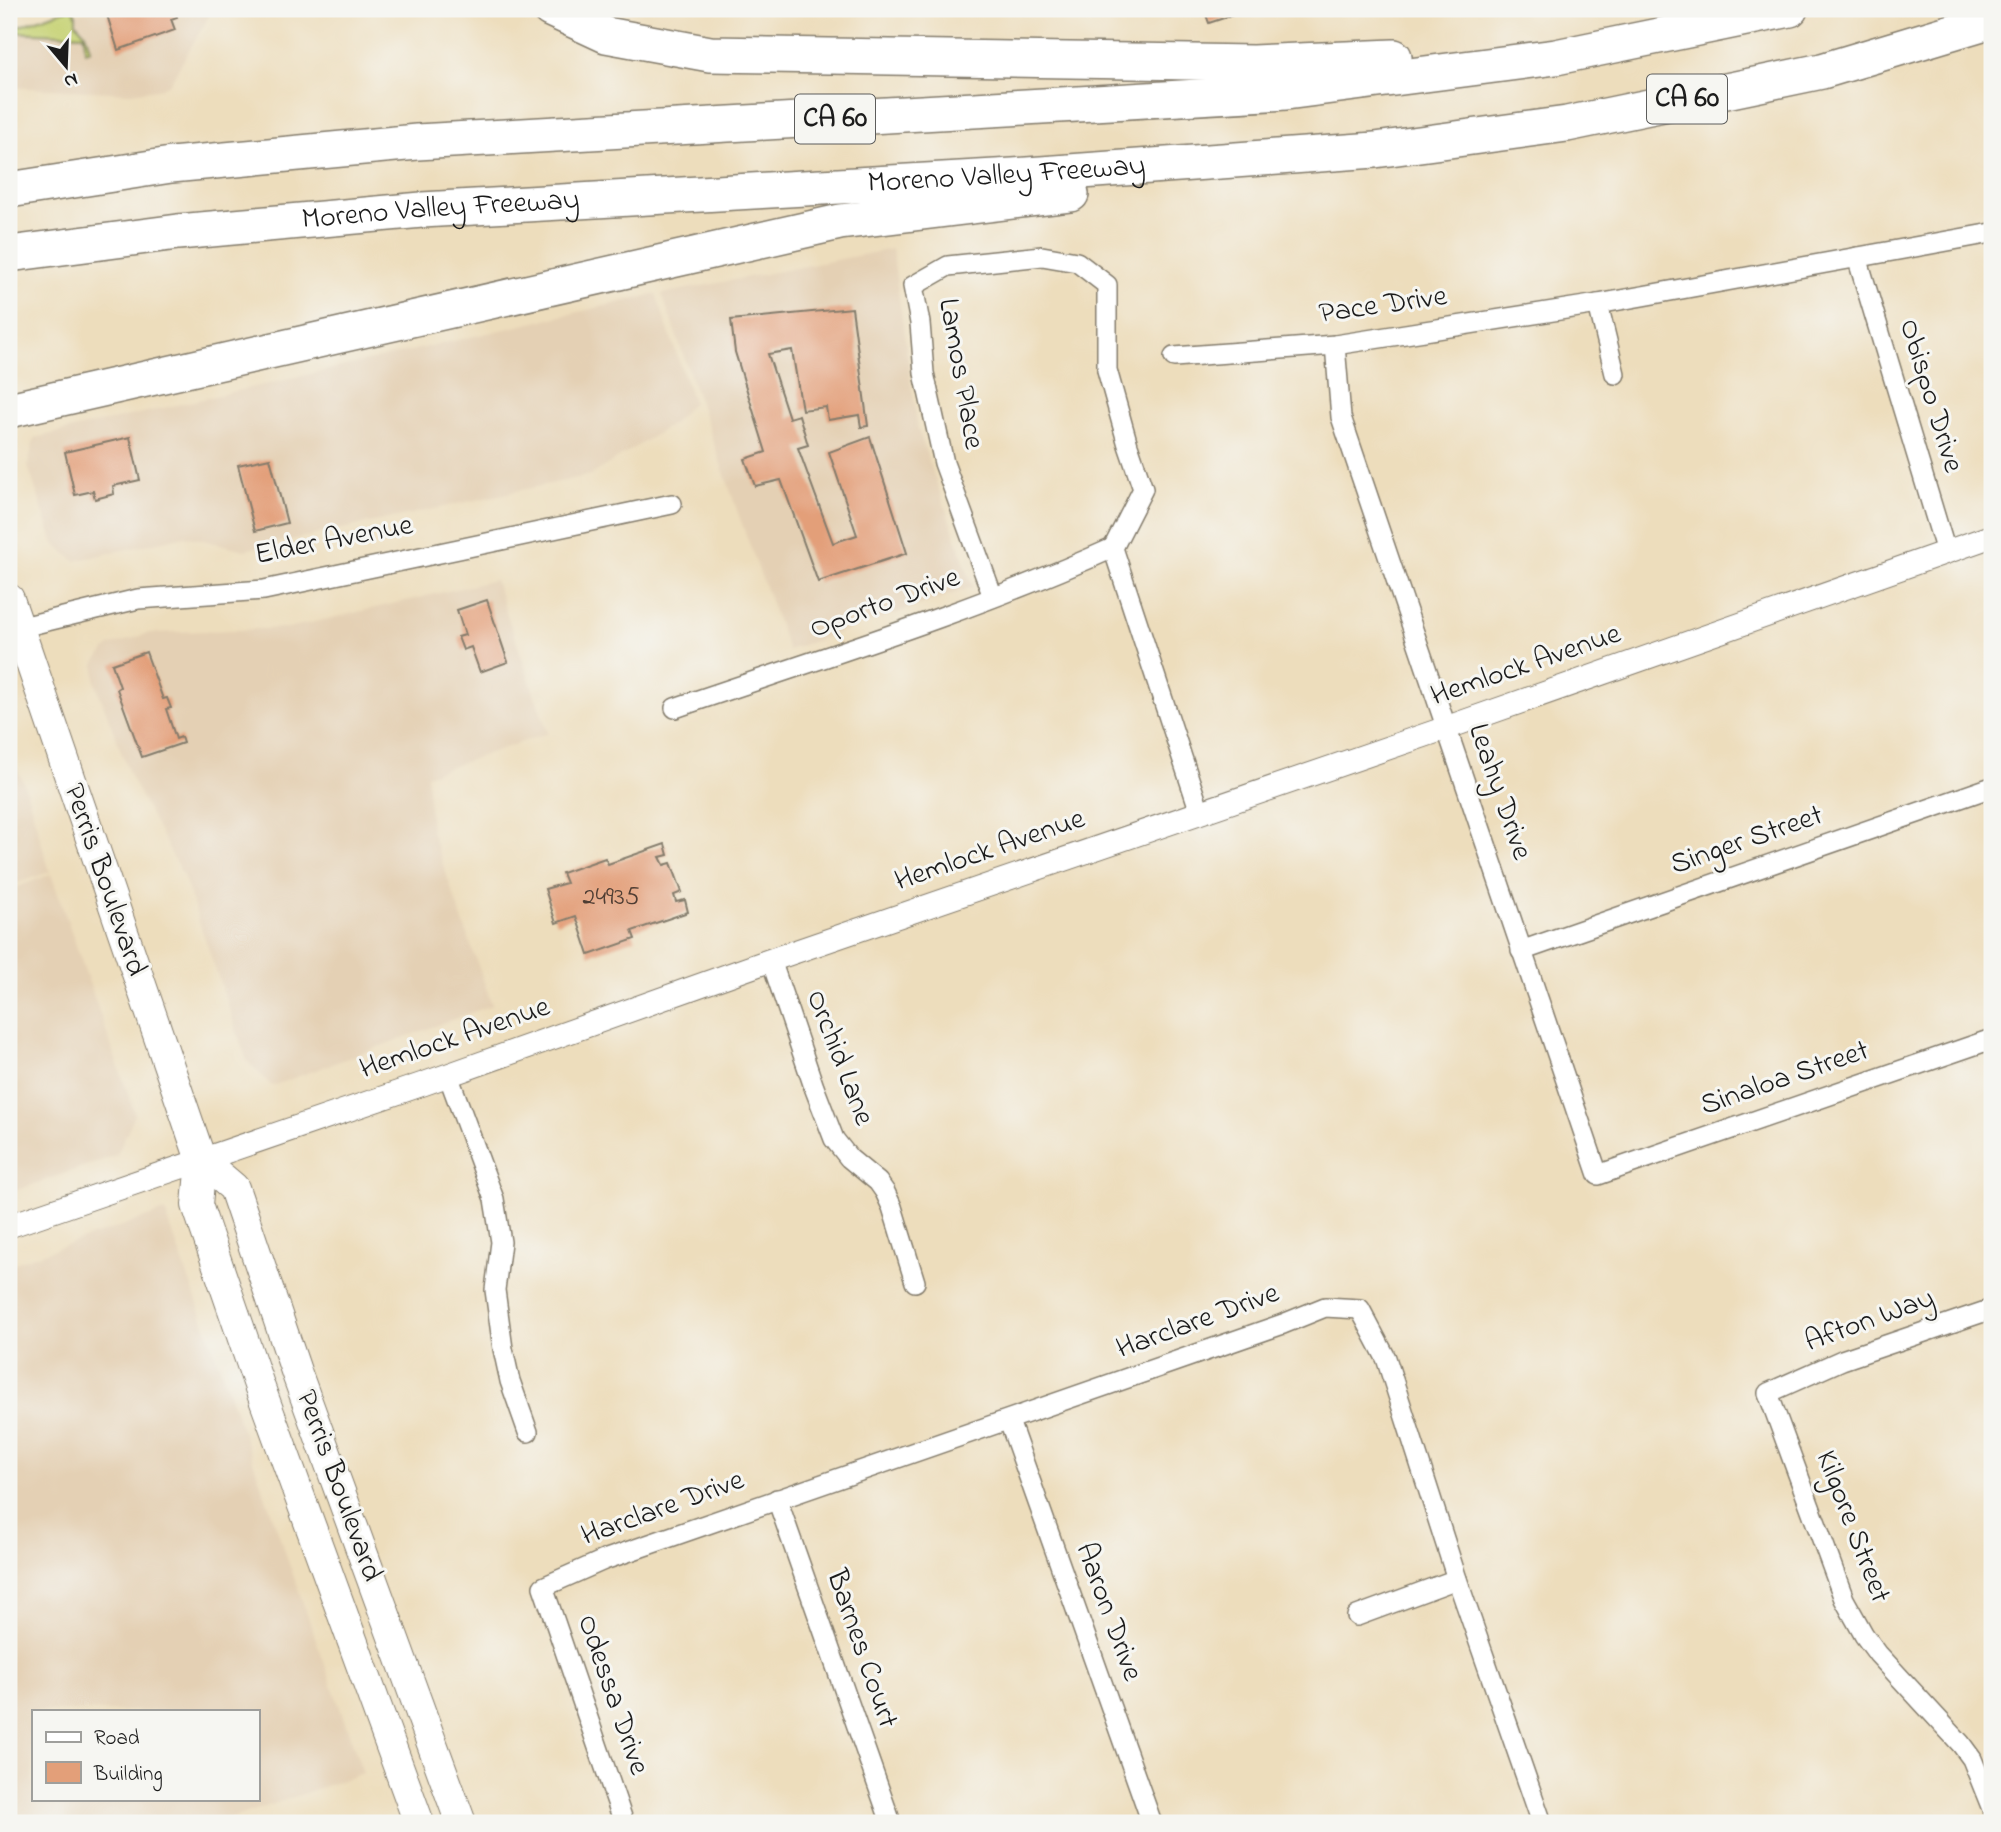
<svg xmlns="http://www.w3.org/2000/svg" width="2001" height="1832" font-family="'Indie Flower',sans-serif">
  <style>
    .built { fill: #e4d0b4; fill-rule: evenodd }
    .green { fill: #c6d273; stroke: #717748; stroke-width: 2 }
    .building { fill: #e39f79 }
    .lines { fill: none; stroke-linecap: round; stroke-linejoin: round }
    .minor-casing { stroke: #847c6c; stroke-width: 22 }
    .tertiary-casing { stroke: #847c6c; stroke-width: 25 }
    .primary-casing { stroke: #847c6c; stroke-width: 32 }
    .motorway-casing { stroke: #847c6c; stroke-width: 38 }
    .minor { stroke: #fff; stroke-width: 19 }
    .tertiary { stroke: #fff; stroke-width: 23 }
    .primary { stroke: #fff; stroke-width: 30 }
    .motorway { stroke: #fff; stroke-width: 35 }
    .labels { text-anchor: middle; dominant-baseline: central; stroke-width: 6; stroke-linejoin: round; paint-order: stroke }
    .number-label { font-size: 26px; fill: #4e3d33 }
    .shield { fill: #f6f6f2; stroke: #5d5d5c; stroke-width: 2 }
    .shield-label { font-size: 28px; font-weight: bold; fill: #1c1c1c }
    .street-label { font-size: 30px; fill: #1c1c1c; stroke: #f6f6f2 }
  </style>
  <rect width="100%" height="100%" fill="#f6f6f2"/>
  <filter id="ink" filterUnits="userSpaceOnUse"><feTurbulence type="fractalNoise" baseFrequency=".0143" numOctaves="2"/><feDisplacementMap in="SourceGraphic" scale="14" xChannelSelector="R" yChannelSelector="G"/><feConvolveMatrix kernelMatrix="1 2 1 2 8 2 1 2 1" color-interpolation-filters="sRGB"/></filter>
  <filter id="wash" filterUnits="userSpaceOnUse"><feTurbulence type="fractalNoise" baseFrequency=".00686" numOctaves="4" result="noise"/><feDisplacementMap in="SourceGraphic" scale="28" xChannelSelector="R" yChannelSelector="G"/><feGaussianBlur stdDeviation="1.57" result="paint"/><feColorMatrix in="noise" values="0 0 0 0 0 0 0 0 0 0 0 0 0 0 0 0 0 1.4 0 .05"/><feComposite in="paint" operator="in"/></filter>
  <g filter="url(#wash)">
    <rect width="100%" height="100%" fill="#edddbc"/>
    <!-- built -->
    <g class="built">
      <path d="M68,9H73L76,14L90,9H213L170,83L162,88L132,93L9,87V30Z"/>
      <path d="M892,249L918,429L973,587L788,650L738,513L662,294Z"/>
      <path d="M656,294L693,402L674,423L591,475L245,550L185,536L75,561L54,544L28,466L34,438Z"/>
      <path d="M495,580L548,733L427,775L431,830L492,1005L272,1086L247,1061L184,878L131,778L95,682V662L109,646L150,633L289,628Z"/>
      <path d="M9,749L26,789L50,872L9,886Z"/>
      <path d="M51,874L135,1114L117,1155L9,1193V890Z"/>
      <path d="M165,1211L363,1773L218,1823H9V1265ZM257,1711V1799H33V1711Z"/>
    </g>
    <!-- green -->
    <path class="green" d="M68,9H73L76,15V23L85,33L90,49L89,51H85L84,35L10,32L9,44V30Z"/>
    <g id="blocks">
      <!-- building -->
      <g class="building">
        <path d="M123,9H174L177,17L171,19L175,30L118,50L107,15Z"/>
        <path d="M1204,9H1251L1209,23Z"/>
        <path d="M852,308L868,426L861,427L859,415L828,420L826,407L802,410L792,350L768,354L789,418L799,415L808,445L798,448L833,543L857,535L829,452L870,437L907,553L818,582L781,480L755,486L745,459L766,452L735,352L731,320Z"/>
        <path d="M130,437L140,480L113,486L114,494L95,499L93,491L75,495L65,452Z"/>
        <path d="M270,458L287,523L255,531L238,465Z"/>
        <path d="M487,600L508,662L480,672L471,647L463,650L458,637L465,635L457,610Z"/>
        <path d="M146,652L163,699L167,698L171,708L166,709L176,739L181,737L183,743L142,757L117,689L120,687L112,664Z"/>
        <path d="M665,844L668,855L660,857L664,865L671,863L682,892L674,895L676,902L685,900L688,912L632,931L635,939L589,955L576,916L556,923L545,889L566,883L562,873L605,858L608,864Z"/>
      </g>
    </g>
  </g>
  <g filter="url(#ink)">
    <use href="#blocks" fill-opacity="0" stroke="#847c6c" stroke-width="2"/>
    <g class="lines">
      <!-- minor casing -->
      <g class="minor-casing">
        <g id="minor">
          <path d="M1857,257L1946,552"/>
          <path d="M1598,304L1615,374"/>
          <path d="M1335,345L1341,417L1598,1175L1992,1039"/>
          <path d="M1174,357L1335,345L1598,304L1992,233"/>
          <path d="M993,597L944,463L924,373L920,323L913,286L948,266L1042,256L1077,262L1107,285V370L1128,445L1143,489L1113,548L1200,812"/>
          <path d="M18,628L138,599L264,590L672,504"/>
          <path d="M675,708C821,658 971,612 1113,548"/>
          <path d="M1521,951L1992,787"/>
          <path d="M771,960L814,1087L834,1139L849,1158L878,1182L885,1192L892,1207L915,1282"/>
          <path d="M448,1075L494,1199L501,1242L495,1290L503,1349L510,1381L528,1432"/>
          <path d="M1992,1309L1842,1360L1768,1393L1844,1599L1864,1635L1878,1654L1961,1744L1972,1759L1992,1809"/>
          <path d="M1009,1421L1152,1823"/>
          <path d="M777,1499L890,1820"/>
          <path d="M1357,1616L1457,1579"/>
          <path d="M624,1823L543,1587L604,1560L1283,1324L1325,1307L1360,1309L1386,1358L1457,1579L1542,1823"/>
        </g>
      </g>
      <!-- tertiary casing -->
      <g class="tertiary-casing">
        <path id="tertiary" d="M9,1226L423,1084L771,960L1446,728L1992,536"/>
      </g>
      <!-- primary casing -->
      <g class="primary-casing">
        <g id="primary">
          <path d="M9,599L201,1160L197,1205L260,1388L419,1823"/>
          <path d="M201,1160L234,1188L297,1374L461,1823"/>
        </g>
      </g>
      <!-- motorway casing -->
      <g class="motorway-casing">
        <g id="motorway">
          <path d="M550,9L606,35L710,54L1253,63L1394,57"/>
          <path d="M9,190L171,165L417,142L1286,92L1556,57L1790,9"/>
          <path id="s1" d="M9,254L178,232L422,210L1013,176L1375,150L1567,124L1822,71L1992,20"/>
          <path d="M9,410L840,222L1071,194"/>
        </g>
      </g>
      <!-- minor -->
      <use href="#minor" class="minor"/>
      <!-- tertiary -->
      <use href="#tertiary" class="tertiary"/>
      <!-- primary -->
      <use href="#primary" class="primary"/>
      <!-- motorway -->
      <use href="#motorway" class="motorway"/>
    </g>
  </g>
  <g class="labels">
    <!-- number labels -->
    <g class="number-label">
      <text x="611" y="898">24935</text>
    </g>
    <!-- shield labels -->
    <g class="shield">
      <rect x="1647" y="74.5" width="80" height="49" rx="5"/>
      <rect x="795" y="94.5" width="80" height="49" rx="5"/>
    </g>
    <g class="shield-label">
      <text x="1687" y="99">CA 60</text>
      <text x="835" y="119">CA 60</text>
    </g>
    <!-- street labels -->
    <g class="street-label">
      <text stroke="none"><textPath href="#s1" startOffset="1001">Moreno Valley Freeway</textPath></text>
      <text stroke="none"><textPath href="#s1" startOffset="434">Moreno Valley Freeway</textPath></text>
      <text transform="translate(1383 306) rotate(-8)">Pace Drive</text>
      <text transform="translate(960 374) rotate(80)">Lamos Place</text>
      <text transform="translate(1930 396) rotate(73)">Obispo Drive</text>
      <text transform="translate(334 541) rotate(-11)">Elder Avenue</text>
      <text transform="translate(885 604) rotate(-20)">Oporto Drive</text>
      <text transform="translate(1526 666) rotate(-19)">Hemlock Avenue</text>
      <text transform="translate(1499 792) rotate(71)">Leahy Drive</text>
      <text transform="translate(1747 841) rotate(-19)">Singer Street</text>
      <text transform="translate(990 851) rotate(-19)">Hemlock Avenue</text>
      <text transform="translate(104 880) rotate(71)">Perris Boulevard</text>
      <text transform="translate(455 1039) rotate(-19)">Hemlock Avenue</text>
      <text transform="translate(839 1058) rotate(69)">Orchid Lane</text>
      <text transform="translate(1785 1079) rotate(-19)">Sinaloa Street</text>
      <text transform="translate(1870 1321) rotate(-20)">Afton Way</text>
      <text transform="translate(1198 1322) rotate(-20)">Harclare Drive</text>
      <text transform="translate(338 1486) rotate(70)">Perris Boulevard</text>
      <text transform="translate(663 1509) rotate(-20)">Harclare Drive</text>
      <text transform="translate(1852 1527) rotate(69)">Kilgore Street</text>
      <text transform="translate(1108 1612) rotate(70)">Aaron Drive</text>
      <text transform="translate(861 1649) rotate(71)">Barnes Court</text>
      <text transform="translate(612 1695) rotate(71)">Odessa Drive</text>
    </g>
  </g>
  <!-- margin -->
  <rect width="2001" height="1832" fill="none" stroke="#f6f6f2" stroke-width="35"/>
  <!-- legend -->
  <rect x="32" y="1710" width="228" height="91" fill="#f6f6f2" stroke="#9f9f9c" stroke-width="2"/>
  <rect x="46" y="1732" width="35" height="10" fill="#ffffff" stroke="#9f9f9c" stroke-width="2"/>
  <text x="94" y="1744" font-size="21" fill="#1c1c1c">Road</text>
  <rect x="46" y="1762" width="35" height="21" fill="#e39f79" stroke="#9f9f9c" stroke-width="2"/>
  <text x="94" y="1780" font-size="21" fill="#1c1c1c">Building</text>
  <!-- north arrow -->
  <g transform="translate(66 66) rotate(161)" stroke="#f6f6f2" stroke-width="5" paint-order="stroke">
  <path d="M0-5L12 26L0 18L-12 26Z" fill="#1c1c1c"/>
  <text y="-10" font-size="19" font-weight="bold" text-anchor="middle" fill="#1c1c1c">N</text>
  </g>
</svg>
